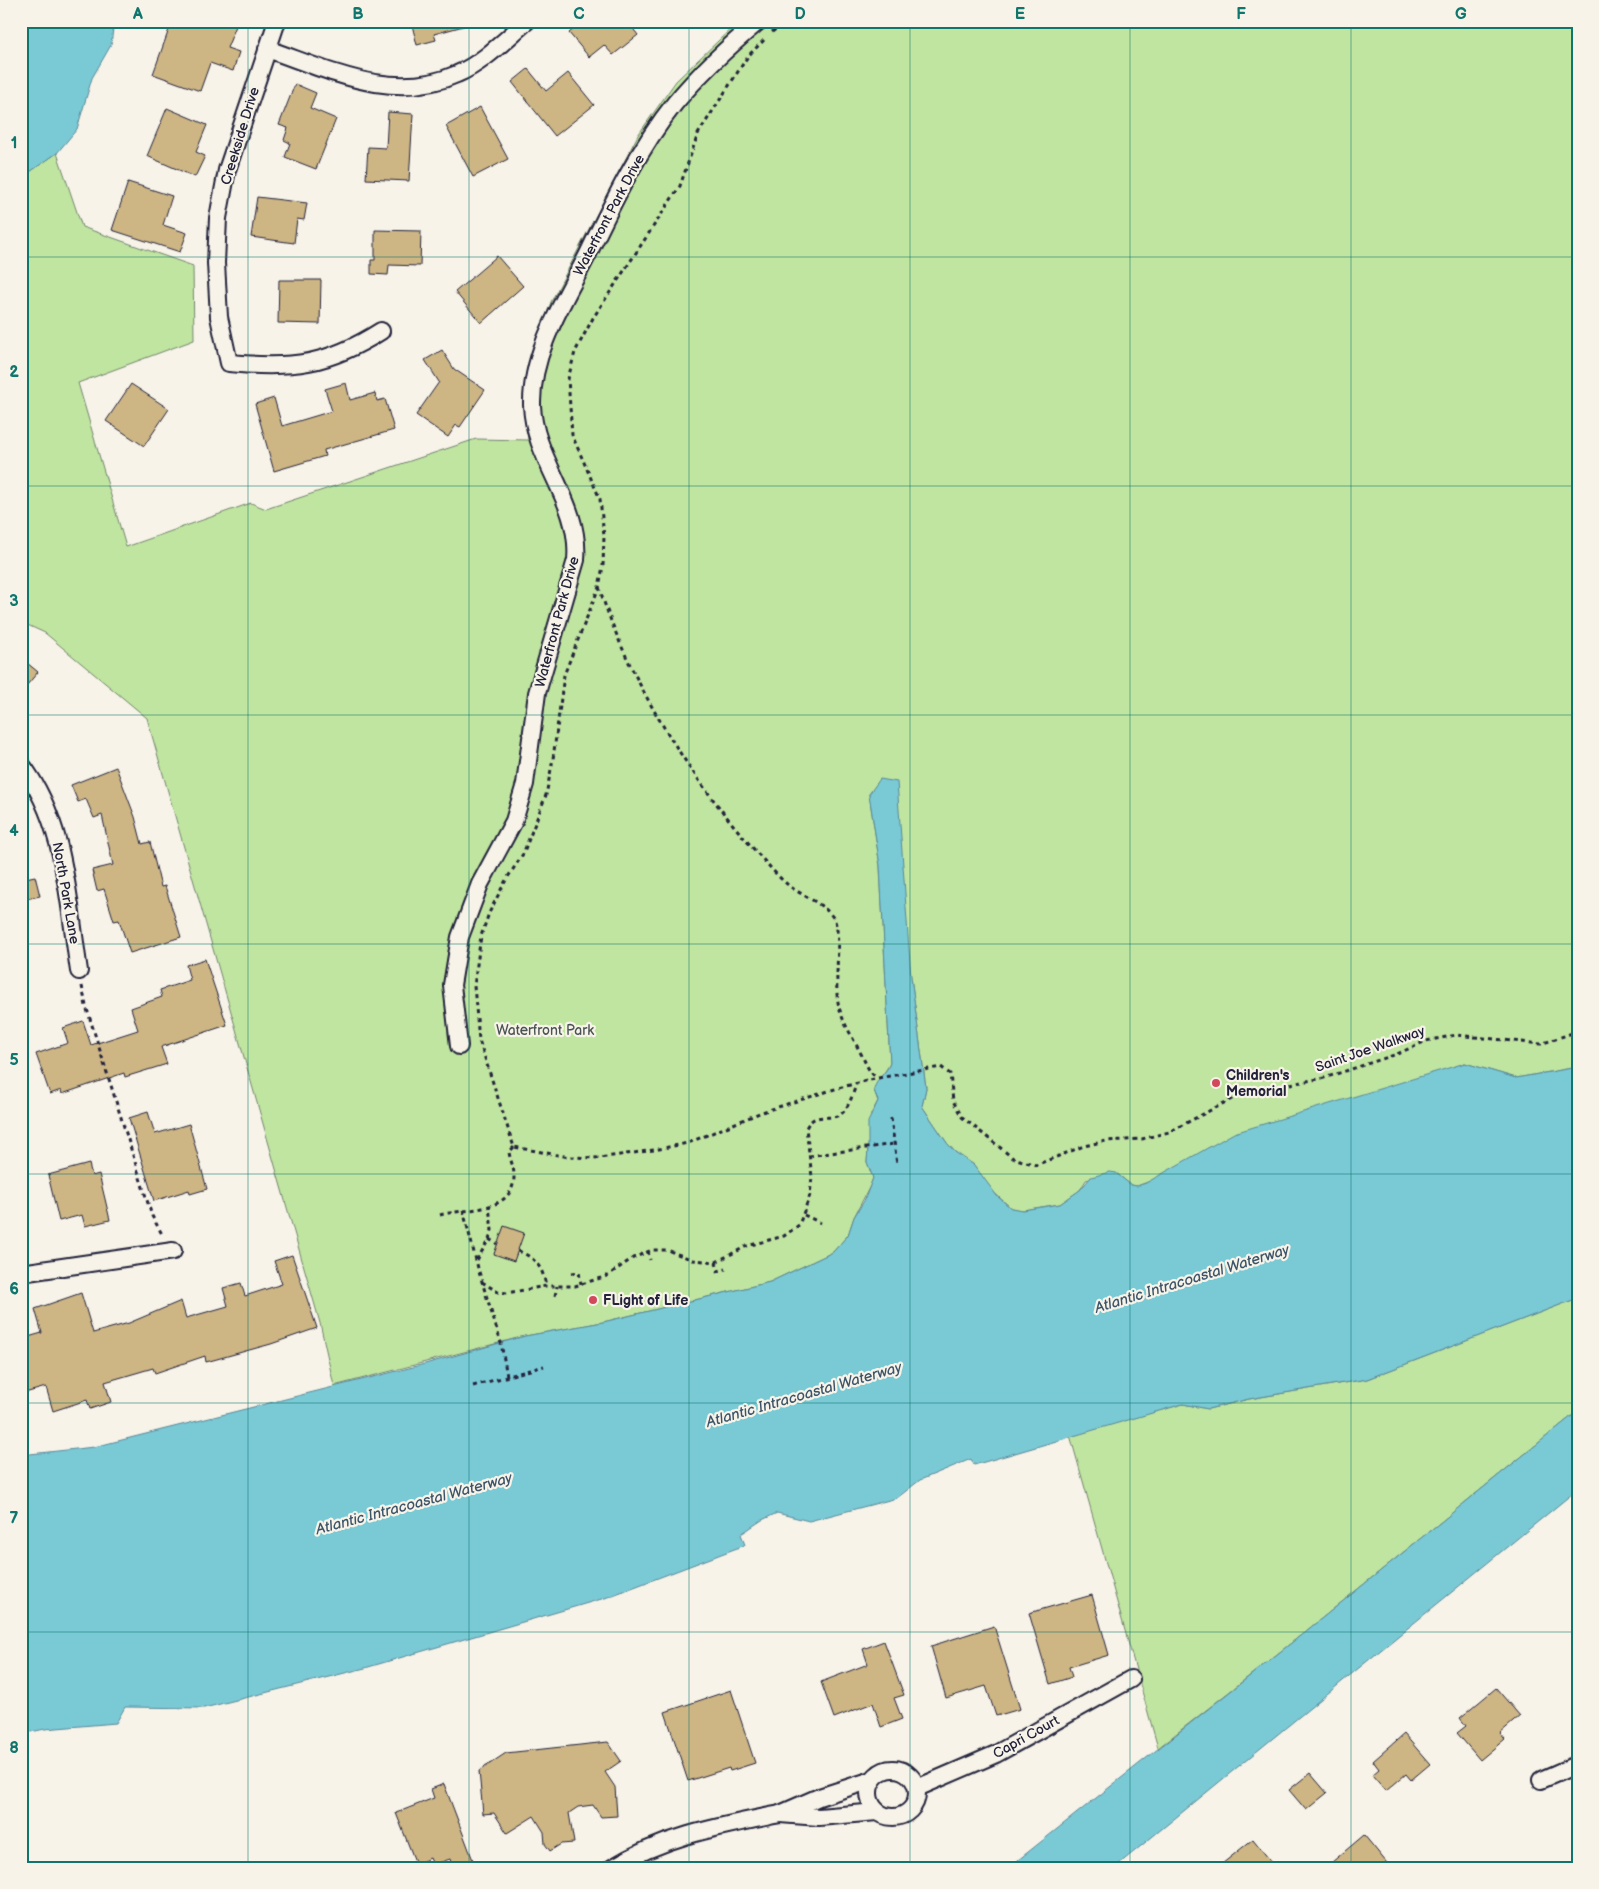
<svg xmlns="http://www.w3.org/2000/svg" width="1599" height="1889" font-family="'Balsamiq Sans',sans-serif">
  <style>
    .green { fill: #c0e5a0; stroke: #71846e }
    .water { fill: #7acad6; stroke: #578798 }
    .building { fill: #cdb584; stroke: #22223b }
    .lines { fill: none; stroke-linecap: round; stroke-linejoin: round }
    .minor-casing { stroke: #22223b; stroke-width: 20 }
    .path { stroke: #22223b; stroke-width: 3; stroke-dasharray: 4 4; stroke-linecap: butt }
    .minor { stroke: #f7f3e8; stroke-width: 16 }
    .grid { fill: none; stroke: #0f766e; stroke-width: 1; stroke-opacity: 0.55 }
    .poi-dot { fill: #d1495b; stroke: #f7f3e8; stroke-width: 2 }
    .labels { text-anchor: middle; dominant-baseline: central; stroke-width: 4.5; stroke-linejoin: round; paint-order: stroke }
    .street-label { font-size: 14px; fill: #22223b; stroke: #f7f3e8 }
    .park-label { font-size: 14px; fill: #4a5354; stroke: #f7f3e8 }
    .poi-label { font-size: 14px; font-weight: bold; fill: #22223b; stroke: #f7f3e8; text-anchor: start }
    .water-label { font-size: 15px; font-style: italic; fill: #3c546a; stroke: #f7f3e8 }
    .neatline { fill: none; stroke: #0f766e; stroke-width: 2 }
    .grid-label { font-size: 16px; text-anchor: middle; font-weight: bold; fill: #0f766e }
  </style>
  <rect width="100%" height="100%" fill="#f7f3e8"/>
  <filter id="ink" filterUnits="userSpaceOnUse"><feTurbulence type="fractalNoise" baseFrequency=".02" numOctaves="2"/><feDisplacementMap in="SourceGraphic" scale="10" xChannelSelector="R" yChannelSelector="G"/><feConvolveMatrix kernelMatrix="1 2 1 2 8 2 1 2 1" color-interpolation-filters="sRGB"/></filter>
  <g filter="url(#ink)">
    <!-- green -->
    <g class="green">
      <path d="M739,21H1578V1067L1516,1078L1465,1063L1137,1186L1131,1185L1116,1173L1086,1180L1080,1190L1060,1204L1023,1210L1011,1208L988,1187L974,1165L955,1152L947,1143L922,1106L926,1088L911,977L869,794L880,866L890,1063C888,1068 877,1081 874,1090L878,1101L871,1114L867,1162L873,1178L870,1186L854,1217L848,1235L833,1252L770,1282L603,1322L525,1336L334,1386L320,1323L147,718L45,633L21,622V178L57,153L82,227L193,266L194,340L78,383L126,547L251,503L266,509L476,439L528,440L523,399L533,351L551,302L638,135L676,81Z"/>
      <path d="M1578,1298V1411L1295,1640L1158,1748L1070,1435L1183,1404L1208,1409L1249,1399L1367,1379Z"/>
    </g>
    <!-- water -->
    <g class="water">
      <path d="M21,21H114L111,45L92,78L77,129L57,153L21,178Z"/>
      <path d="M880,779L897,782L911,977L926,1088L922,1106L947,1143L955,1152L974,1165L997,1196L1011,1208L1023,1210L1060,1204L1080,1190L1091,1177L1110,1172L1116,1173L1131,1185L1137,1186L1146,1183L1234,1133L1465,1063L1516,1078L1578,1067V1298L1367,1379L1249,1399L1208,1409L1183,1404L974,1465L971,1459L920,1480L897,1498L809,1521L777,1513L762,1520L741,1534L745,1545L605,1598L365,1668L204,1708L125,1707L116,1723L45,1729L21,1734V1455L94,1447L425,1364L525,1336L603,1322L770,1282L833,1252L848,1235L854,1217L864,1201L873,1178L867,1162L868,1148V1122L878,1101L874,1090C876,1078 887,1073 890,1063L880,866L869,794Z"/>
      <path d="M1578,1411V1489L1114,1868H1008L1295,1640Z"/>
    </g>
    <!-- building -->
    <g class="building">
      <path d="M172,21H238L227,48L239,52L233,71L210,63L200,91L153,74Z"/>
      <path d="M411,21H466L467,25L434,34L436,40L417,45Z"/>
      <path d="M583,21H627L638,35L613,55L604,45L589,57L569,33Z"/>
      <path d="M528,69L546,91L568,73L594,105L555,136L512,82Z"/>
      <path d="M295,84L316,93L310,108L336,119L316,169L285,157L290,143L284,140L288,128L279,125Z"/>
      <path d="M480,107L508,159L473,177L446,126Z"/>
      <path d="M167,108L207,125L196,152L205,156L195,177L147,156Z"/>
      <path d="M388,112L413,114L409,181L366,179L368,147L386,148Z"/>
      <path d="M128,182L172,196L163,225L187,233L180,252L112,230Z"/>
      <path d="M257,197L307,203L304,220L297,219L294,243L251,237Z"/>
      <path d="M375,230L421,231L420,266L389,265L388,275L371,274V260H375Z"/>
      <path d="M497,256L523,286L481,323L455,292Z"/>
      <path d="M279,280H321L320,324L278,323Z"/>
      <path d="M442,350L454,369L485,390L460,427L456,425L448,437L416,415L439,382L425,360Z"/>
      <path d="M346,383L350,400L375,393L377,401L385,399L394,430L324,450L325,456L274,471L255,404L274,398L282,426L332,411L325,389Z"/>
      <path d="M131,384L169,409L144,446L106,421Z"/>
      <path d="M21,658L38,672L21,692Z"/>
      <path d="M116,767L135,817L142,844L150,842L161,887L165,886L181,937L130,953L119,920L114,921L104,889L97,891L92,870L113,865L102,815L94,818L86,799L78,802L71,785Z"/>
      <path d="M35,876L40,896L21,900V879Z"/>
      <path d="M205,959L227,1025L161,1047L167,1064L125,1077L124,1073L62,1094L61,1090L50,1094L36,1054L68,1043L63,1028L83,1021L91,1045L138,1030L131,1008L162,997L160,990L190,980L186,965Z"/>
      <path d="M148,1112L155,1134L189,1124L207,1189L190,1194L189,1190L154,1201L129,1118Z"/>
      <path d="M89,1164L92,1176L99,1174L110,1220L85,1226L82,1215L59,1221L48,1175Z"/>
      <path d="M504,1226L524,1233L514,1261L494,1254Z"/>
      <path d="M292,1255L317,1328L271,1344L206,1362L205,1356L155,1373L153,1368L105,1382L111,1402L90,1409L87,1400L53,1411L46,1387L21,1394V1339L42,1333L35,1309L81,1293L93,1333L129,1323L181,1301L186,1318L228,1306L223,1288L241,1283L245,1296L282,1284L274,1261Z"/>
      <path d="M1092,1595L1109,1655L1069,1667L1072,1677L1050,1684L1029,1613Z"/>
      <path d="M994,1626L1020,1709L996,1716L986,1686L946,1698L931,1646Z"/>
      <path d="M884,1641L904,1695L894,1698L902,1719L881,1727L873,1703L834,1718L821,1682L868,1664L863,1649Z"/>
      <path d="M1496,1688L1520,1716L1500,1733L1505,1739L1480,1760L1457,1733L1466,1726L1460,1718Z"/>
      <path d="M731,1690L755,1763L730,1771L729,1768L688,1781L665,1712Z"/>
      <path d="M1404,1734L1430,1764L1411,1780L1406,1774L1386,1791L1372,1775L1379,1769L1373,1761Z"/>
      <path d="M608,1742L621,1761L605,1772L615,1787L617,1816L601,1817L593,1805L578,1807L569,1813L574,1843L561,1844L550,1851L545,1844L544,1832L534,1816L507,1833L494,1813L483,1814L479,1771L506,1753Z"/>
      <path d="M1310,1773L1327,1793L1306,1810L1289,1790Z"/>
      <path d="M444,1784L476,1868H453L450,1859L433,1865L430,1858L416,1864L396,1813L434,1798L431,1789Z"/>
      <path d="M1364,1835L1391,1868H1325Z"/>
      <path d="M1253,1839L1276,1868H1217Z"/>
    </g>
    <g class="lines">
      <!-- minor casing -->
      <g class="minor-casing">
        <g id="minor">
          <path d="M277,21L227,170L218,218L216,263L219,317L229,363C292,369 328,365 381,331"/>
          <path d="M267,49C329,70 393,103 457,74C483,63 506,39 527,21"/>
          <path d="M21,764C66,822 68,901 79,971"/>
          <path d="M459,1046L452,985L460,937L480,884L514,821L525,784L537,693L576,560C581,502 534,461 532,405C531,351 565,300 588,254C613,202 639,148 675,103C700,73 729,46 759,21"/>
          <path d="M21,1273L173,1251"/>
          <circle cx="893" cy="1793" r="24"/>
          <path d="M872,1780L819,1797L780,1814L819,1817L877,1812"/>
          <path d="M1541,1780L1578,1764"/>
          <path d="M917,1788L996,1754L1131,1679"/>
          <path d="M612,1868C664,1836 721,1826 780,1814"/>
        </g>
      </g>
      <!-- path -->
      <g class="path">
        <path d="M772,32L786,21"/>
        <path d="M764,40L748,56L698,134L680,186L593,318L575,352L568,379L572,435L600,499L604,536L603,566L599,587L564,675L553,759L546,795L523,854L506,880L489,913L481,936L474,986L479,1040L514,1147L569,1157L599,1158L654,1150L688,1143L762,1112L838,1088L878,1078L941,1067L950,1074L953,1101L962,1117L1013,1158L1036,1165L1084,1146L1106,1141L1142,1139L1169,1132L1245,1092L1324,1078L1397,1054L1426,1041L1456,1035L1541,1044L1578,1031"/>
        <path d="M599,587C632,690 696,787 769,866C775,873 782,880 788,885C802,896 824,903 834,919C842,933 834,982 838,1002C841,1020 851,1034 859,1050C865,1060 867,1071 877,1078"/>
        <path d="M82,986L86,1006L152,1216L163,1236"/>
        <path d="M891,1118L897,1165"/>
        <path d="M809,1156L894,1144"/>
        <path d="M463,1210L479,1272L501,1343L507,1376"/>
        <path d="M440,1215C464,1208 515,1214 514,1175C514,1167 510,1160 509,1152L514,1147"/>
        <path d="M804,1215L821,1223"/>
        <path d="M489,1239L497,1244"/>
        <path d="M518,1251C535,1257 543,1268 546,1286"/>
        <path d="M648,1251L650,1260"/>
        <path d="M477,1260L489,1239L492,1230L489,1207"/>
        <path d="M716,1262L718,1271L726,1269"/>
        <path d="M572,1273L579,1272L581,1284"/>
        <path d="M482,1282L498,1292L507,1293L546,1286H575L607,1276L633,1258L652,1250H667L693,1260L716,1262L747,1246L784,1236L799,1225L810,1195L812,1177L806,1128C815,1110 829,1122 841,1114C849,1108 853,1093 856,1085"/>
        <path d="M555,1296L557,1286"/>
        <path d="M473,1386L544,1366"/>
      </g>
      <!-- minor -->
      <use href="#minor" class="minor"/>
    </g>
  </g>
  <!-- grid -->
  <path class="grid" d="M248,21V1868M469,21V1868M689,21V1868M910,21V1868M1130,21V1868M1351,21V1868M21,257H1578M21,486H1578M21,715H1578M21,944H1578M21,1174H1578M21,1403H1578M21,1632H1578"/>
  <!-- markers -->
  <g class="poi-dot">
    <circle cx="1216" cy="1083" r="5"/>
    <circle cx="593" cy="1300" r="5"/>
  </g>
  <g class="labels">
    <!-- street labels -->
    <g class="street-label">
      <text transform="translate(240 136) rotate(-73)">Creekside Drive</text>
      <text transform="translate(609 215) rotate(-62)">Waterfront Park Drive</text>
      <text transform="translate(557 622) rotate(-75)">Waterfront Park Drive</text>
      <text transform="translate(66 893) rotate(80)">North Park Lane</text>
      <text transform="translate(1370 1049) rotate(-19)">Saint Joe Walkway</text>
      <text transform="translate(1026 1737) rotate(-29)">Capri Court</text>
    </g>
    <!-- park labels -->
    <g class="park-label">
      <text x="545" y="1030">Waterfront Park</text>
    </g>
    <!-- poi labels -->
    <g class="poi-label">
      <text x="1226" y="1075">Children's<tspan x="1226" dy="16">Memorial</tspan></text>
      <text x="603" y="1300">FLight of Life</text>
    </g>
    <!-- water labels -->
    <g class="water-label">
      <text transform="translate(1192 1279) rotate(-17)">Atlantic Intracoastal Waterway</text>
      <text transform="translate(804 1395) rotate(-16)">Atlantic Intracoastal Waterway</text>
      <text transform="translate(414 1504) rotate(-15)">Atlantic Intracoastal Waterway</text>
    </g>
  </g>
  <!-- margin -->
  <rect width="1599" height="1889" fill="none" stroke="#f7f3e8" stroke-width="55"/>
  <rect x="28" y="28" width="1544" height="1834" class="neatline"/>
  <g class="grid-label">
    <text x="138" y="19">A</text>
    <text x="358" y="19">B</text>
    <text x="579" y="19">C</text>
    <text x="800" y="19">D</text>
    <text x="1020" y="19">E</text>
    <text x="1241" y="19">F</text>
    <text x="1461" y="19">G</text>
    <text x="14" y="148">1</text>
    <text x="14" y="377">2</text>
    <text x="14" y="606">3</text>
    <text x="14" y="836">4</text>
    <text x="14" y="1065">5</text>
    <text x="14" y="1294">6</text>
    <text x="14" y="1523">7</text>
    <text x="14" y="1753">8</text>
  </g>
</svg>
